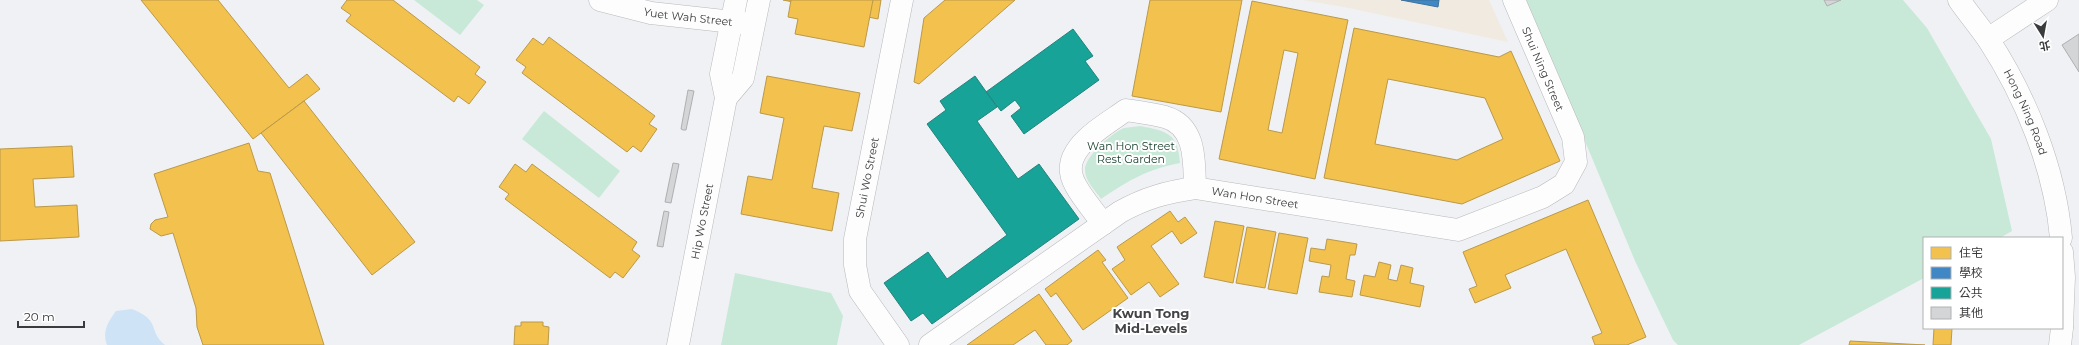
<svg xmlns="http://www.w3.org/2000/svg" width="2079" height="345" font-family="Montserrat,'Noto Sans TC',sans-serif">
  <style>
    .education { fill: #f1eae1 }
    .green { fill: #c8e9d8 }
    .water { fill: #cee3f6 }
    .homes { fill: #f2c14e; stroke: #bb9949; fill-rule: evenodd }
    .schools { fill: #3f88c5; stroke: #3e719c }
    .public { fill: #17a398; stroke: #22847c }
    .building { fill: #d4d5d7; stroke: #afafb1 }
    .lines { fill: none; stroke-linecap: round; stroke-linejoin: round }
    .minor-casing { stroke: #b8b9bb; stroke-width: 23 }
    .major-casing { stroke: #b8b9bb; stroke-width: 23 }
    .minor { stroke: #fdfdfd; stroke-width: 22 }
    .major { stroke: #fdfdfd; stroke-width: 22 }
    .labels { text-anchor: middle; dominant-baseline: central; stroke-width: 4; stroke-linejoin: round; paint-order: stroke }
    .street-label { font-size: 11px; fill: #3a3b3c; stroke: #fff }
    .park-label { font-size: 11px; fill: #123c28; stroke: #fff }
    .quarter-label { font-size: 13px; font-weight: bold; fill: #434447; stroke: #fff }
  </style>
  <rect width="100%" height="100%" fill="#f0f1f4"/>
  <!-- education -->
  <path class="education" d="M1303,0H1489L1508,42L1349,8Z"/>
  <!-- green -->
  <g class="green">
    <path d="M414,0H477L484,5L460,35Z"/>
    <path d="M1526,0H1903L1927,28L1991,139L2012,231L2000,238H1924V278L1799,345H1678L1673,340L1635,261Z"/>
    <path d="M544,111L620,171L599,198L522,139Z"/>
    <path d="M1140,126C1167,131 1178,133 1180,163C1148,169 1129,180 1101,199C1095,190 1085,181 1085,170C1084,157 1113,132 1124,128C1129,127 1135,127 1140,126Z"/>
    <path d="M735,273L831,293L843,316L837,345H721Z"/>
  </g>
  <!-- water -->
  <path class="water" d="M132,309C162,321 147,330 165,345H107C102,331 108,322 116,311Z"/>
  <!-- homes -->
  <g class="homes">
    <path d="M141,0H218L289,88L307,74L320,89L253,139Z"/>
    <path d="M347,0H393L480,67L475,74L486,82L469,104L458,96L454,102L346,21L351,15L341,8Z"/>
    <path d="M783,0H881L878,19Z"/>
    <path d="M791,0H873L864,47L795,34L798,19L788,17Z"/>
    <path d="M945,0H1015L919,84L914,82L924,18Z"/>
    <path d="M1150,0H1242L1221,112L1132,96Z"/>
    <path d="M1252,1L1348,20L1315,179L1219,159ZM1284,50L1298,53L1282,133L1268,130Z"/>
    <path d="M1354,28L1499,57L1511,51L1560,161L1462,204L1324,178ZM1388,79L1485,98L1503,139L1457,160L1375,144Z"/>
    <path d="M549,37L655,116L649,124L657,129L641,152L633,146L627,152L522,73L526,67L516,60L533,38L543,45Z"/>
    <path d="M767,76L860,93L852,131L824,126L812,188L839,193L832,231L741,214L748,176L772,180L784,118L760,113Z"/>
    <path d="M304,101L415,242L372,275L261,133Z"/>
    <path d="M249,143L258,171L270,173L324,345H203L197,327L196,308L173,233L161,236L150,229L151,224L155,220L168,217L154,174Z"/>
    <path d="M72,146L74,177L33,179L35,207L77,205L79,237L0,241V149Z"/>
    <path d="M515,164L526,172L532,164L637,242L632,250L640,256L623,278L615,272L610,278L505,199L509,194L499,187Z"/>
    <path d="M1588,200L1646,337L1627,345H1595L1592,337L1602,333L1566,249L1505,275L1511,288L1475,303L1469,289L1477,286L1463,252Z"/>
    <path d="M1170,211L1178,222L1185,217L1197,233L1181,244L1172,231L1151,246L1179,284L1160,297L1149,282L1131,295L1112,269L1125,260L1117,247Z"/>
    <path d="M1215,221L1244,226L1233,283L1204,277Z"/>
    <path d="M1247,227L1276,232L1265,288L1236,283Z"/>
    <path d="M1279,233L1308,238L1297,294L1268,289Z"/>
    <path d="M1327,239L1357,244L1355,255H1350L1346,279L1355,281L1352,297L1319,292L1322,276L1329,277L1331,265L1309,261L1311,248L1325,250Z"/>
    <path d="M1098,250L1106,260L1102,262L1128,298L1083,330L1056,293L1051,297L1045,289Z"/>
    <path d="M1379,262L1391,265L1388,279L1397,281L1401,265L1413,268L1410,283L1424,286L1420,307L1360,295L1364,275L1375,277Z"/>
    <path d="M1039,294L1072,341L1067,345H1046L1035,330L1013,345H967Z"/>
    <path d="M521,322H543V326L549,327L548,345H514L515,326H521Z"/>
    <path d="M1934,328H1952L1951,345H1933Z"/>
    <path d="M1850,341L1925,345H1849Z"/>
  </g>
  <!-- schools -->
  <path class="schools" d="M1401,0H1439L1438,7Z"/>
  <!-- public -->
  <g class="public">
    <path d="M1073,29L1093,56L1085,61L1099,80L1024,134L1011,116L1021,108L1015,100L1001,111L986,92Z"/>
    <path d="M975,76L997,107L977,121L1018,179L1039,164L1079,219L932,324L923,313L911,321L884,283L928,252L947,279L1007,235L927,124L946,110L940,101Z"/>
  </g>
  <!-- building -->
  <g class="building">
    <path d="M1824,0H1841L1827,6Z"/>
    <path d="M2079,34V72L2062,45Z"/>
    <path d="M688,90L694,91L686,130H683L681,129Z"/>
    <path d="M673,163L679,164L671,203L665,202Z"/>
    <path d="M664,211L669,212L663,247L657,246Z"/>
  </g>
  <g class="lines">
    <!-- minor casing -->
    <g class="minor-casing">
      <g id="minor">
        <path id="s1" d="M600,0L651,13L751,24"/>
        <path d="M1988,39L2047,0"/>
        <path d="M1103,224C1094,211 1083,199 1076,186C1055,151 1103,127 1126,110C1139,112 1153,114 1165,117C1197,126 1194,163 1195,188"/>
        <path id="s2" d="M898,345L860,291L855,265V239L902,0"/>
        <path id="s3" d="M930,345L1120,212C1145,198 1167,192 1195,188L1458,230L1543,197L1564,184L1576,162L1573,137L1514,0"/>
      </g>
    </g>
    <!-- major casing -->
    <g class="major-casing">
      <g id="major">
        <path id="s4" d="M1959,0C1968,13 1979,26 1988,39C2026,97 2055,169 2061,238"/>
        <path d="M726,98L743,78L759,0"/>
        <path d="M2062,252L2064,277L2062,326"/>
        <path id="s5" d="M678,345L726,98L721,74L736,0"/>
        <path d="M2060,345L2062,328"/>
      </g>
    </g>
    <!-- minor -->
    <use href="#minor" class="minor"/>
    <!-- major -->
    <use href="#major" class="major"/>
  </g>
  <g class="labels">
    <!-- street labels -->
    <g class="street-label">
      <text stroke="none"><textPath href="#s1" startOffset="90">Yuet Wah Street</textPath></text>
      <text transform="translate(1543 69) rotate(67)">Shui Ning Street</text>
      <text stroke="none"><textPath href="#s4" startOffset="131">Hong Ning Road</textPath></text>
      <text stroke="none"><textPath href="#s2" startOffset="181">Shui Wo Street</textPath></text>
      <text stroke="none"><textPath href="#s3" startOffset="372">Wan Hon Street</textPath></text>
      <text stroke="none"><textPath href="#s5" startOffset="126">Hip Wo Street</textPath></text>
    </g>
    <!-- park labels -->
    <g class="park-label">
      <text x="1131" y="146">Wan Hon Street<tspan x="1131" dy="13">Rest Garden</tspan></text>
    </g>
    <!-- quarter labels -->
    <g class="quarter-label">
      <text x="1151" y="313">Kwun Tong<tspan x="1151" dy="15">Mid-Levels</tspan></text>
    </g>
  </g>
  <!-- legend -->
  <rect x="1923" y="237" width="140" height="92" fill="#ffffff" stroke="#b0b1b1"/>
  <rect x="1931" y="247" width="20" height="12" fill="#f2c14e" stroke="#b0b1b1"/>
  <text x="1959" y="257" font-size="12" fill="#3a3b3c">住宅</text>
  <rect x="1931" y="267" width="20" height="12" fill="#3f88c5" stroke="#b0b1b1"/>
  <text x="1959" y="277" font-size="12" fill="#3a3b3c">學校</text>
  <rect x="1931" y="287" width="20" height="12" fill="#17a398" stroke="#b0b1b1"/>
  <text x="1959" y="297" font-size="12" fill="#3a3b3c">公共</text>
  <rect x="1931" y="307" width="20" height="12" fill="#d4d5d7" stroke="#b0b1b1"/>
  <text x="1959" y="317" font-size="12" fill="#3a3b3c">其他</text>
  <!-- north arrow -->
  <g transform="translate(2043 36) rotate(169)" stroke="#ffffff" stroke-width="3" paint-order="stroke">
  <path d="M0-3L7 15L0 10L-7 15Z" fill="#3a3b3c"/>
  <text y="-6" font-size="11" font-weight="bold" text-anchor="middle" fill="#3a3b3c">北</text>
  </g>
  <!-- scale -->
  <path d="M18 321v6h66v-6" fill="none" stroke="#3a3b3c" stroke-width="2"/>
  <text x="24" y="321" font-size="12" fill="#3a3b3c" stroke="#ffffff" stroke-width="3" paint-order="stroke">20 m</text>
</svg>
